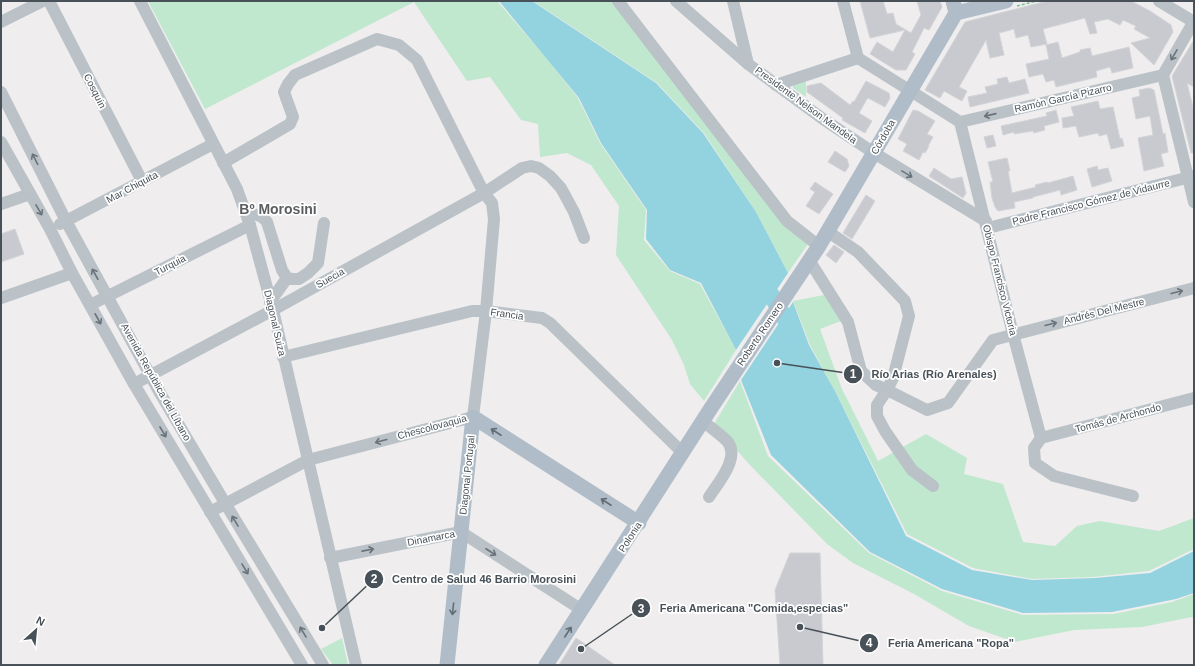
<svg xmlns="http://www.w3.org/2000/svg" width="1195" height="666" font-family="Helvetica,sans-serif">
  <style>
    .green { fill: #c0e8ce }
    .water { fill: #93d3e0 }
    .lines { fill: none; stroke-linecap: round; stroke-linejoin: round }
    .river { stroke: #93d3e0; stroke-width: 17 }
    .building { fill: #c8cacf; stroke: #d2d4d8 }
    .path { stroke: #7dc29d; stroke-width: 1.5; stroke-dasharray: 3 2; stroke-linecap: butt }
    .minor { stroke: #bac2c8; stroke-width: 12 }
    .major { stroke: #b0bdc9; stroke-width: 15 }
    .oneway { stroke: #6a737a }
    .oneway2 { stroke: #626c74 }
    .labels { text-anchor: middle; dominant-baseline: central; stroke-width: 3.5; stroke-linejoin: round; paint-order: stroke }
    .street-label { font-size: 10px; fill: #485158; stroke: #fff }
    .district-label { font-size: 14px; font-weight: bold; fill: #5b5e61; stroke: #fff }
    .leader { fill: none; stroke: #485158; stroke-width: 1.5 }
    .callout-dot { fill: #485158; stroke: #fff; stroke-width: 1.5 }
    .mark-label { font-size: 12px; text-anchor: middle; font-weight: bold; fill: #fff }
    .callout-label { font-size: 11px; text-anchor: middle; font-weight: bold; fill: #485158; stroke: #fff; stroke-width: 3.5; stroke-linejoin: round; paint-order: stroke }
  </style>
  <rect width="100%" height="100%" fill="#efeded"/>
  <!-- green -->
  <g class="green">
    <path d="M148,1H497L547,59L578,98L600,143L646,210L644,240L670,271L700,284L736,350L704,401L690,384L684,365L672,340L616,255L619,206L591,165L567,153L540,157L538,124L521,120L490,77L467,81L414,2L205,109Z"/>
    <path d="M533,1H612L810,241L788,273L756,212L704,133L657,83Z"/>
    <path d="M806,80V97L793,88V83Z"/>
    <path d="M824,295L841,321L820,329L842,389L878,461L926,434L967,458L964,474L1003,484L1023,542L1055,546L1077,526L1100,521L1159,531L1194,518V549L1149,571L1093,577L1032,579L973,568L907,534L835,391L810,345L793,301Z"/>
    <path d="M740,381L768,456L869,553L942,591L1023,615L1114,614L1172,602L1194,594V618L1192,617L1142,627L1074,630L1015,642L969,626L914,594L853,563L827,544L748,463L714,424Z"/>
    <path d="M342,638L348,665H333L321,649Z"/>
  </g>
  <!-- water -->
  <g class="water">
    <path d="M499,1H532L656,83L703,133L756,212L788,273L736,350L701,283L670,270L646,239L647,210L601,143L579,98Z"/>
    <path d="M793,302L809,345L835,391L906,536L972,570L1032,580L1095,578L1150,573L1194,551V593L1176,599L1112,612L1023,613L942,589L870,552L771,455L741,380Z"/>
  </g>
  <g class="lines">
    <!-- river -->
    <path class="river" d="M764,274L767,288L790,327L786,337"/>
  </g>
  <!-- building -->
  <g class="building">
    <path d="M860,1H883L887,14L893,13L896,24L911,33L921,15L917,1H940L942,7L929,30L924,28L912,52L915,54L906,70H896L870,54L877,42L893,52L905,30L870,38Z"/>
    <path d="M1047,1H1131L1150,11L1171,25L1173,32L1154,65L1131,43L1150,38L1134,29L1136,26L1123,20L1120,25L1108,19L1094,22L1097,33L1090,34L1085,18L1043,29L1047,44L1031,47L1028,35L1016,38L1014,29L999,33L1004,55L990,58L986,40L959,87L967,91L962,101L944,91L940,98L925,90L965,22Z"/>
    <path d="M1194,40V87L1187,83L1194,111V153H1191L1172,76Z"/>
    <path d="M1058,42L1062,58L1080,52V50L1090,48L1092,56L1129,47L1133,68L1112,73L1110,67L1096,71L1097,77L1056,87L1054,80L1046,82L1043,74L1029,77L1026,64L1049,59L1046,45Z"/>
    <path d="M1007,77L1009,83L1025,79L1029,93L970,107L968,97L987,93L985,87L998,84L997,79Z"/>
    <path d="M866,81L889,93L890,98L885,107L868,98L867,99L859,113L872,121L865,133L842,120L843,118L807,92V86L821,83L850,105L853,101L854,102Z"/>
    <path d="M1149,88L1154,90L1163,134L1165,133L1168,152L1161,154L1164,166L1144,171L1138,138L1153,135L1150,116L1136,119L1132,98L1140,96L1139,90Z"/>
    <path d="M1098,101L1100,109L1113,107L1120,139L1122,138L1124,146L1111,149L1107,134L1099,136L1098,133L1079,137L1076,126L1063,128L1062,118L1074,116L1071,107Z"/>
    <path d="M913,110L918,111L935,121L927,134L933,137L928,146H929L925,153L923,152L919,160L903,151L907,144L898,139Z"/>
    <path d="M1056,110L1059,122L1044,126L1045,130L1034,133L1033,131L1014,134V132L1003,135L1001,126L1047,116L1046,113Z"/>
    <path d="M993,135L996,146L987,148L984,137Z"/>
    <path d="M835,151L847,159L849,166L845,172L828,162Z"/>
    <path d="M1007,158L1010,171H1008L1012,193L1036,187L1035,185L1047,182L1048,183L1073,176L1077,190L1061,195L1060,190L1033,197V198L1014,202L1015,208L998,211L995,207L992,198L990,182H993L988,162Z"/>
    <path d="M1097,166L1098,170L1108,168L1112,181L1092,187L1087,169Z"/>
    <path d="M934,168L951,179L962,177L966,193L963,198L929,176Z"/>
    <path d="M815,182L833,194L819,214L806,206L815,192L810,189Z"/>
    <path d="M866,195L875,201L852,239L843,233Z"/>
    <path d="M15,229L24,254L1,262V234Z"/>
    <path d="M834,245L844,252L836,263L826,255Z"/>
    <path d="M790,553H820L823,665H780L775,590Z"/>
    <path d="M576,638L615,665H559Z"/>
  </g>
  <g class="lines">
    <!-- path -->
    <path class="path" d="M1017,6L1036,1"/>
    <!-- minor -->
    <g class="minor">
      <path d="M49,1L142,181"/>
      <path d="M140,1L237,189L250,225L273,310L356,665"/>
      <path d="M618,1L787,221L819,246"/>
      <path d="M676,1L748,64L823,119L874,153L986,221"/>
      <path d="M733,1L748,64"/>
      <path d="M843,1L858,58L960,122L1163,75L1194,21"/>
      <path d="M1159,1L1194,22"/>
      <path d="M1,22L43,1"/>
      <path d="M1163,75L1194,202"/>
      <path d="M776,85L858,58"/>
      <path d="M1,92L66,221L160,393L225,503L323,665"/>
      <path d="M960,122L1013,334L1041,438"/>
      <path d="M1,142L50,229L72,273L134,384L302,665"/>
      <path d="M1,204L30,194"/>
      <path d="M246,214C255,214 261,214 267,222L282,270L287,278L292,279H299L308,273L318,263L324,223"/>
      <path d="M60,224L213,144"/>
      <path d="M988,228L1194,176"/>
      <path d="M827,231L858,252L905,301L909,316L893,378L887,390L927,410L948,403L993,340L1194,288"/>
      <path d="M809,260L848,322L861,371L876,385L887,390L877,405V416L885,431L912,470L933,486"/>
      <path d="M1,298L72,273"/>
      <path d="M270,302L287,278"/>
      <path d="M90,305L250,225"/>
      <path d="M283,357L472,311H486L542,318L550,323L683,453"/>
      <path d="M134,384L273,310L484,193L522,168L531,166L539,168L550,176L561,188L574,212L584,238"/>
      <path d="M703,421C711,428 720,434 727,441C741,457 718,483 709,497"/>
      <path d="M1041,438L1194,398"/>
      <path d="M1041,438L1034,448L1035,463L1054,476L1133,496"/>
      <path d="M210,512L308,460L473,417L486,311L494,219L492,203L484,193L417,60L399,45L377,39L295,75L288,84L284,92L293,117L290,124L223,163"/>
      <path d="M330,558L461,532L582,610"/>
    </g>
    <!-- major -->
    <g class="major">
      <path d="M953,1L956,13L1006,1"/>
      <path d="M447,665L473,417L639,523"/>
      <path d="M546,665L711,408L819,246L956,13"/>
    </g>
  </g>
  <!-- one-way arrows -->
  <defs><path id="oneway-shaft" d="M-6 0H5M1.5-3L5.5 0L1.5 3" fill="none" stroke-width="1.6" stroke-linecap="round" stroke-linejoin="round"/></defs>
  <g class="oneway">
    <use href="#oneway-shaft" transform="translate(1174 55) rotate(120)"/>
    <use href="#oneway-shaft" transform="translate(990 115) rotate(167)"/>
    <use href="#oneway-shaft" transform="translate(35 159) rotate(-117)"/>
    <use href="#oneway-shaft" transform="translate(907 174) rotate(31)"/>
    <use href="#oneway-shaft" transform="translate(39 210) rotate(60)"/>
    <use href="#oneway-shaft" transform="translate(95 274) rotate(-119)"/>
    <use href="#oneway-shaft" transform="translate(1177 292) rotate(-14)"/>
    <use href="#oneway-shaft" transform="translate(98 319) rotate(61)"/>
    <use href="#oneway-shaft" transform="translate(1051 324) rotate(-14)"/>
    <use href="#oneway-shaft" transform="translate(163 432) rotate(59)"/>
    <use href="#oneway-shaft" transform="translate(381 441) rotate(165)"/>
    <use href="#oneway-shaft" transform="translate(235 521) rotate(-121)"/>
    <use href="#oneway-shaft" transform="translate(368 550) rotate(-11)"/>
    <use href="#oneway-shaft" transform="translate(491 552) rotate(33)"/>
    <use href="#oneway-shaft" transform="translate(245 569) rotate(59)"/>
    <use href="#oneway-shaft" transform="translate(303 632) rotate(-121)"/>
  </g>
  <g class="oneway2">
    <use href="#oneway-shaft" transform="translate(496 432) rotate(-147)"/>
    <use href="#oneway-shaft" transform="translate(606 502) rotate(-147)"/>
    <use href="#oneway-shaft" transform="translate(453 609) rotate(96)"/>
    <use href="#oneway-shaft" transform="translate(568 632) rotate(-57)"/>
  </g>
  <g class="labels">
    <!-- street labels -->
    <g class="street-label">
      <text transform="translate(95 91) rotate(63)">Cosquín</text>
      <text transform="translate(1063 98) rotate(-13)">Ramón García Pizarro</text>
      <text transform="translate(806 105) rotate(36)">Presidente Nelson Mandela</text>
      <text transform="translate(883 137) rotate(-60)">Córdoba</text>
      <text transform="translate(132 187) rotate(-28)">Mar Chiquita</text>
      <text transform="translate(1091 202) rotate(-14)">Padre Francisco Gómez de Vidaurre</text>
      <text transform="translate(170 265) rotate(-27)">Turquia</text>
      <text transform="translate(330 278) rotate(-29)">Suecia</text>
      <text transform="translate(1000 280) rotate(76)">Obispo Francisco Victoria</text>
      <text transform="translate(1104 311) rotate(-14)">Andrés Del Mestre</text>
      <text transform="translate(507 314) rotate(8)">Francia</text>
      <text transform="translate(275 323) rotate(77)">Diagonal Suiza</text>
      <text transform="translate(760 334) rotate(-56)">Roberto Romero</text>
      <text transform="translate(156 382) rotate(61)">Avenida República del Líbano</text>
      <text transform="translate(1118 418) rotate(-15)">Tomás de Archondo</text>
      <text transform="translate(432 427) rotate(-15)">Chescolovaquia</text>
      <text transform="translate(467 475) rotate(-84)">Diagonal Portugal</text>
      <text transform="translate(630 537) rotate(-57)">Polonia</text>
      <text transform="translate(431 538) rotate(-11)">Dinamarca</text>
    </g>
    <!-- district labels -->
    <g class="district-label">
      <text x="278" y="209">Bº Morosini</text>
    </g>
  </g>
  <!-- callouts -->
  <path class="leader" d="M777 363L853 374M322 628L374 579M581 649L641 608M800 627L869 643"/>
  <g class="callout-dot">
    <circle cx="777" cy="363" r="4"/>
    <circle cx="322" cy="628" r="4"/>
    <circle cx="581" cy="649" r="4"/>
    <circle cx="800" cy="627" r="4"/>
    <circle cx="853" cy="374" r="10"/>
    <circle cx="374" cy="579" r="10"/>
    <circle cx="641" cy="608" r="10"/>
    <circle cx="869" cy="643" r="10"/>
  </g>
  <g class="mark-label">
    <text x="853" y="378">1</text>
    <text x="374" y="583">2</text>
    <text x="641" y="613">3</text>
    <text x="869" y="647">4</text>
  </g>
  <g class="callout-label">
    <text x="934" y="378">Río Arias (Río Arenales)</text>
    <text x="484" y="583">Centro de Salud 46 Barrio Morosini</text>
    <text x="754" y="612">Feria Americana "Comida,especias"</text>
    <text x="951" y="647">Feria Americana "Ropa"</text>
  </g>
  <!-- border -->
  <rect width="1195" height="666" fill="none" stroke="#485158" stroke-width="4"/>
  <!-- north arrow -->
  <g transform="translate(36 630) rotate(27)" stroke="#ffffff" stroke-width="3" paint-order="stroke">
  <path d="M0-3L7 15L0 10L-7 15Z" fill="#485158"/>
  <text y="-6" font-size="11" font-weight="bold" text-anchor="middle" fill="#485158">N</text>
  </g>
</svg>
